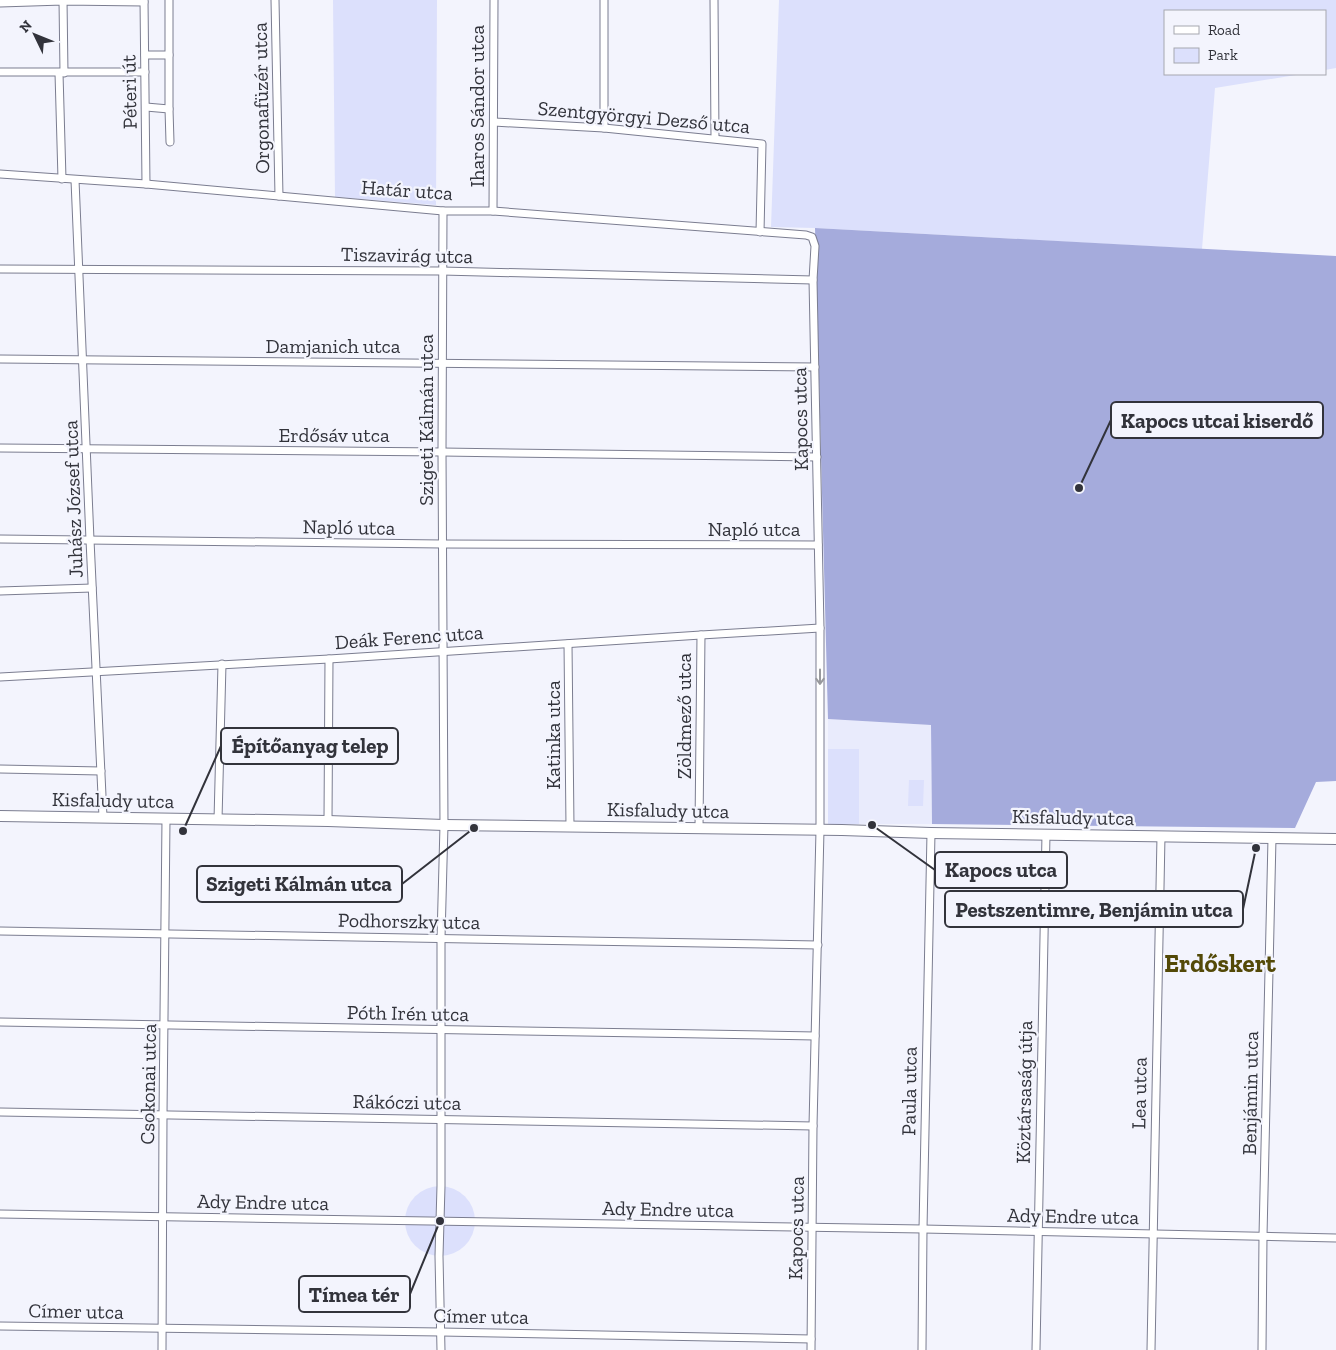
<svg xmlns="http://www.w3.org/2000/svg" width="1336" height="1350" font-family="'Zilla Slab',serif">
  <style>
    .built { fill: #e9ebfc }
    .green { fill: #dce0fc }
    .forest { fill: #a5abdc }
    .lines { fill: none; stroke-linecap: round; stroke-linejoin: round }
    .street-casing { stroke: #7b7d90; stroke-width: 9 }
    .secondary-casing { stroke: #7b7d90; stroke-width: 12 }
    .street { stroke: #fff; stroke-width: 7 }
    .secondary { stroke: #fff; stroke-width: 10 }
    .oneway { stroke: #98999d }
    .labels { text-anchor: middle; dominant-baseline: central; stroke-width: 4.5; stroke-linejoin: round; paint-order: stroke }
    .street-label { font-size: 20px; fill: #32333b; stroke: #f3f4fd }
    .district-label { font-size: 25px; font-weight: bold; fill: #534907; stroke: #f3f4fd }
    .leader { fill: none; stroke: #32333b; stroke-width: 2 }
    .callout-dot { fill: #32333b; stroke: #f3f4fd; stroke-width: 2 }
    .callout { fill: #f3f4fd; stroke: #32333b; stroke-width: 2 }
    .callout-label { font-size: 21px; text-anchor: middle; font-weight: bold; fill: #32333b }
  </style>
  <rect width="100%" height="100%" fill="#f3f4fd"/>
  <!-- built -->
  <path class="built" d="M828,719L931,725L932,824H828Z"/>
  <!-- green -->
  <g class="green">
    <path d="M333,0H437L436,205L335,197Z"/>
    <path d="M779,0H1336V68L1325,70V11H1165V74H1302L1215,88L1202,249L815,228L771,227Z"/>
    <rect x="828" y="749" width="31" height="75"/>
    <path d="M909,780H924L923,806H908Z"/>
    <circle cx="440" cy="1221" r="35"/>
  </g>
  <!-- forest -->
  <path class="forest" d="M815,228L1336,256V781L1316,782L1295,828L932,824L931,725L828,719Z"/>
  <g class="lines">
    <!-- street casing -->
    <g class="street-casing">
      <g id="street">
        <path d="M63,0L64,73"/>
        <path d="M144,0L146,184"/>
        <path d="M169,0V109"/>
        <path d="M275,0L279,196"/>
        <path d="M714,0L715,138"/>
        <path d="M0,3L63,1L144,2"/>
        <path d="M145,55H169"/>
        <path d="M0,72H145"/>
        <path d="M59,73L62,179"/>
        <path d="M146,107L169,109L170,142"/>
        <path d="M494,122L604,128L762,144L760,232"/>
        <path d="M604,128V0"/>
        <path d="M0,174L146,184L443,211H493L806,235L812,237L815,246L813,280L820,628V830L813,1126L811,1350"/>
        <path d="M75,180L90,540L103,817"/>
        <path d="M493,211L494,0"/>
        <path d="M0,269L442,271L813,280"/>
        <path d="M0,359L815,367"/>
        <path d="M0,448L442,452L817,457"/>
        <path d="M0,539L442,544L818,545"/>
        <path d="M0,591L92,588"/>
        <path d="M568,644L570,826"/>
        <path d="M0,677L329,659L701,635L820,628"/>
        <path d="M0,769L101,771"/>
        <path d="M218,820L222,664"/>
        <path d="M328,821L329,659"/>
        <path d="M699,828L701,635"/>
        <path d="M0,931L818,945"/>
        <path d="M0,1022L815,1036"/>
        <path d="M0,1112L813,1126"/>
        <path d="M0,1214L923,1229L1336,1238"/>
        <path d="M0,1326L441,1332L811,1339"/>
        <path d="M162,1350L163,1115L166,819"/>
        <path d="M441,1350L439,1256L441,1186V938L444,825L442,452L443,211"/>
        <path d="M922,1350L923,1229L931,833"/>
        <path d="M1036,1350L1046,834"/>
        <path d="M1151,1350L1161,836"/>
        <path d="M1262,1350L1263,1236L1272,838"/>
      </g>
    </g>
    <!-- secondary casing -->
    <g class="secondary-casing">
      <path id="secondary" d="M0,816L328,821L444,825L842,830L931,833L1336,839"/>
    </g>
    <!-- street -->
    <use href="#street" class="street"/>
    <!-- secondary -->
    <use href="#secondary" class="secondary"/>
  </g>
  <!-- one-way arrows -->
  <defs><path id="oneway-shaft" d="M-6 0H5M1.5-3L5.5 0L1.5 3" fill="none" stroke-width="1.6" stroke-linecap="round" stroke-linejoin="round" transform="scale(1.25)"/></defs>
  <use class="oneway" href="#oneway-shaft" transform="translate(820 677) rotate(90)"/>
  <g class="labels">
    <!-- street labels -->
    <g class="street-label">
      <text transform="translate(129 92) rotate(-91)">Péteri út</text>
      <text transform="translate(261 98) rotate(-91)">Orgonafüzér utca</text>
      <text transform="translate(477 106) rotate(-90)">Iharos Sándor utca</text>
      <text transform="translate(644 117) rotate(5)">Szentgyörgyi Dezső utca</text>
      <text transform="translate(407 190) rotate(4)">Határ utca</text>
      <text transform="translate(407 255) rotate(1)">Tiszavirág utca</text>
      <text x="333" y="346">Damjanich utca</text>
      <text transform="translate(800 419) rotate(-91)">Kapocs utca</text>
      <text transform="translate(426 420) rotate(-90)">Szigeti Kálmán utca</text>
      <text x="334" y="435">Erdősáv utca</text>
      <text transform="translate(73 499) rotate(-92)">Juhász József utca</text>
      <text transform="translate(349 527) rotate(1)">Napló utca</text>
      <text x="754" y="529">Napló utca</text>
      <text transform="translate(409 637) rotate(-4)">Deák Ferenc utca</text>
      <text transform="translate(684 716) rotate(-90)">Zöldmező utca</text>
      <text transform="translate(553 735) rotate(-90)">Katinka utca</text>
      <text transform="translate(113 800) rotate(1)">Kisfaludy utca</text>
      <text transform="translate(668 810) rotate(1)">Kisfaludy utca</text>
      <text transform="translate(1073 817) rotate(1)">Kisfaludy utca</text>
      <text transform="translate(409 921) rotate(1)">Podhorszky utca</text>
      <text transform="translate(408 1013) rotate(1)">Póth Irén utca</text>
      <text transform="translate(148 1084) rotate(-89)">Csokonai utca</text>
      <text transform="translate(909 1091) rotate(-89)">Paula utca</text>
      <text transform="translate(1024 1092) rotate(-89)">Köztársaság útja</text>
      <text transform="translate(1139 1093) rotate(-89)">Lea utca</text>
      <text transform="translate(1250 1093) rotate(-89)">Benjámin utca</text>
      <text transform="translate(407 1102) rotate(1)">Rákóczi utca</text>
      <text transform="translate(263 1202) rotate(1)">Ady Endre utca</text>
      <text transform="translate(668 1209) rotate(1)">Ady Endre utca</text>
      <text transform="translate(1073 1216) rotate(1)">Ady Endre utca</text>
      <text transform="translate(796 1228) rotate(-89)">Kapocs utca</text>
      <text transform="translate(76 1311) rotate(1)">Címer utca</text>
      <text transform="translate(481 1316) rotate(1)">Címer utca</text>
    </g>
    <!-- district labels -->
    <g class="district-label">
      <text x="1220" y="963">Erdőskert</text>
    </g>
  </g>
  <!-- callouts -->
  <path class="leader" d="M1079 488L1111 420M183 831L221 746M872 825L935 870M474 828L402 884M1256 848L1243 909M440 1221L410 1294"/>
  <g class="callout-dot">
    <circle cx="1079" cy="488" r="5"/>
    <circle cx="183" cy="831" r="5"/>
    <circle cx="872" cy="825" r="5"/>
    <circle cx="474" cy="828" r="5"/>
    <circle cx="1256" cy="848" r="5"/>
    <circle cx="440" cy="1221" r="5"/>
  </g>
  <g class="callout">
    <rect x="1111" y="402" width="212" height="36" rx="5"/>
    <rect x="221" y="728" width="177" height="36" rx="5"/>
    <rect x="935" y="852" width="132" height="36" rx="5"/>
    <rect x="197" y="866" width="205" height="36" rx="5"/>
    <rect x="945" y="891" width="298" height="36" rx="5"/>
    <rect x="299" y="1276" width="111" height="36" rx="5"/>
  </g>
  <g class="callout-label">
    <text x="1217" y="428">Kapocs utcai kiserdő</text>
    <text x="310" y="753">Építőanyag telep</text>
    <text x="1001" y="877">Kapocs utca</text>
    <text x="299" y="891">Szigeti Kálmán utca</text>
    <text x="1094" y="917">Pestszentimre, Benjámin utca</text>
    <text x="354" y="1302">Tímea tér</text>
  </g>
  <!-- legend -->
  <rect x="1164" y="10" width="162" height="65" fill="#f3f4fd" stroke="#a6a7af"/>
  <rect x="1174" y="26" width="25" height="8" fill="#ffffff" stroke="#a6a7af"/>
  <text x="1208" y="35" font-size="15" fill="#32333b">Road</text>
  <rect x="1174" y="48" width="25" height="15" fill="#dce0fc" stroke="#a6a7af"/>
  <text x="1208" y="60" font-size="15" fill="#32333b">Park</text>
  <!-- north arrow -->
  <g transform="translate(35 35) rotate(313)" stroke="#f3f4fd" stroke-width="4" paint-order="stroke">
  <path d="M0-4L9 19L0 12L-9 19Z" fill="#32333b"/>
  <text y="-8" font-size="14" font-weight="bold" text-anchor="middle" fill="#32333b">N</text>
  </g>
</svg>
